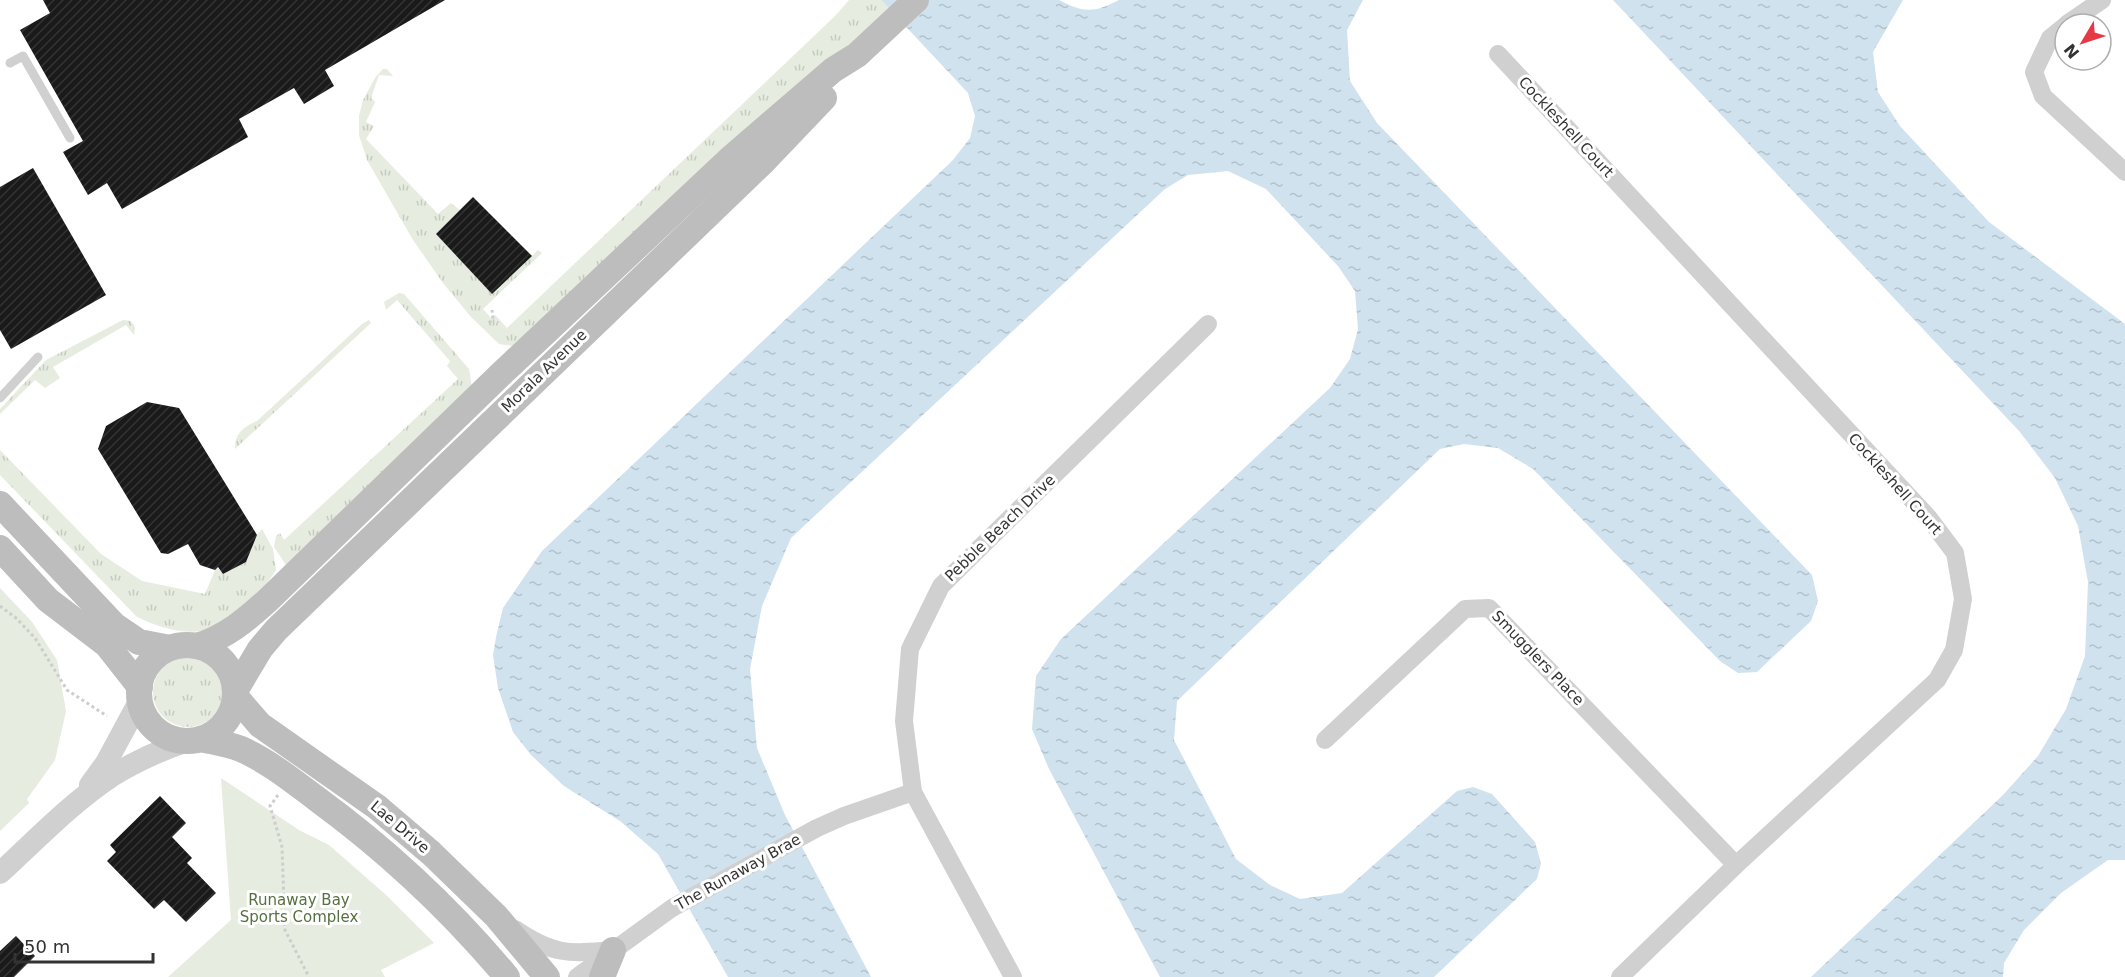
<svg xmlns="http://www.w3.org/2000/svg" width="2125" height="977" font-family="'DejaVu Sans',sans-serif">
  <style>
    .grass { fill: url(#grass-tufts) }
    .green { fill: #e6ecdf }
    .water { fill: url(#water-ripples) }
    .building { fill: url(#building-hatch) }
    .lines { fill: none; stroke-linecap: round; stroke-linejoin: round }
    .path { stroke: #cdcdcd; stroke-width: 3; stroke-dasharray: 3 3; stroke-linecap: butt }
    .service { stroke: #d0d0d0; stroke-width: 9 }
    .minor { stroke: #d0d0d0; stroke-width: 18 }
    .tertiary { stroke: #d0d0d0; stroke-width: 22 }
    .secondary { stroke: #bdbdbd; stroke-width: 26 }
    .labels { text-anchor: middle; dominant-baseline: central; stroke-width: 6; stroke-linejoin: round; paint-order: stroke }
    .street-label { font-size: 15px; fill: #333; stroke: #fff }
    .park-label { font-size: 15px; fill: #56703f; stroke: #fff }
  </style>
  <defs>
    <pattern id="grass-tufts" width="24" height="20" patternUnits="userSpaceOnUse" patternTransform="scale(1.5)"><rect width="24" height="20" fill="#e6ecdf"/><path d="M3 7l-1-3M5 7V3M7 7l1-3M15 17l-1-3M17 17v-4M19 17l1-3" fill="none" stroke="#c6cbc0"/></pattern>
    <pattern id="water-ripples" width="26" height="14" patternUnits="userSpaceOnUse" patternTransform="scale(1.5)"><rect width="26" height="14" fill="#cfe2ee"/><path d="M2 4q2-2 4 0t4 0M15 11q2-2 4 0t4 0" fill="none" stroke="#b2c2cd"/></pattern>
    <pattern id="building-hatch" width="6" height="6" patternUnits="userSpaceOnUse" patternTransform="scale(1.5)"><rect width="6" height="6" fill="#1a1a1a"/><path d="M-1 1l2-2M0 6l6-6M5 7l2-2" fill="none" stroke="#333"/></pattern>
  </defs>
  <rect width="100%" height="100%" fill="#fff"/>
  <!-- grass -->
  <g class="grass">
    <path d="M849,0H881L891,11L737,136L520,342L513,346L499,344L471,317L443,283L413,240L367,160L359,135V116L363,100L375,78L383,69H387L393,76L379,75L371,98L375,102L366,122L374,126L366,139L438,214L451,203L460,210L436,234L492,294L538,250L542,253L483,309L491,318L495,315L507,328L836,15Z"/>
    <path d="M399,293L404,294L469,369L472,388L286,565L274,547L276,536L280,533L284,540L458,379L447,366L450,361L397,300L386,310L384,302Z"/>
    <path d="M123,320L131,321L135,328L134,335L126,325L53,367L60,378L45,388L35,380L0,414V409L46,360Z"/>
    <path d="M369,320L371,323L235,449C234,434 244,426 257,421L362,324Z"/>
    <path d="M0,450L101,554L142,581L205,594L215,570L218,568L223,574L246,562L257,535L262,529L273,549L276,570C263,590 256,596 237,610C230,616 223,623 215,627C190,638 160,628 137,617L0,475Z"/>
    <circle cx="188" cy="692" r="35"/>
  </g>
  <!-- green -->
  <g class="green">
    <path d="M0,588L32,622L57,660L66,711L55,760L27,799L29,803L0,831Z"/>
    <path d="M221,778L299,830L329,845L385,894L434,943L381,970L385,977H168L231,920Z"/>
  </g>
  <!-- water -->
  <g class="water">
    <path d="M881,0H1059C1084,13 1094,13 1119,0H1363L1347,30L1350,81L1377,123L1812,575L1818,601L1811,621L1757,672L1738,673L1720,661L1533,469L1498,448L1464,444L1440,449L1177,701L1174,740L1236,859L1270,885L1300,899L1342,893L1457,791L1473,787L1492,794L1535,842L1541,863L1537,879L1434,977H1160L1049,769L1032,729L1036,676L1061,639L1330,388L1350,359L1358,329L1355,291L1338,266L1266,189L1228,171L1188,175L1165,189L791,538L762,606L750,669L757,748L785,815L871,977H728L658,854L620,821L564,786L531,755L513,732L498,688L493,655L496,637L503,608L542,551L953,160L970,138L975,116L968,93Z"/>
    <path d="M1613,0H1903L1873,52L1878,92L1900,126L1989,222L2125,324V860H2108L2061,893L2024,930L2004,963L2003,977H1811L2003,795L2038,756L2066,709L2085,656L2088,582L2078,526L2055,478L2020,432Z"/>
  </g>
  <!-- building -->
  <g class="building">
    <path d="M43,0H445L325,70L334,86L304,104L294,88L239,119L248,137L122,209L107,183L88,195L63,152L83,141L20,30L50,13Z"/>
    <path d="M33,168L106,295L11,349L0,330V187Z"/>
    <path d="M473,197L532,256L492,294L436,234Z"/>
    <path d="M147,402L179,408L257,535L246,562L223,574L218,567L215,570L200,565L188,544L168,554L161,553L98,449L106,426Z"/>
    <path d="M160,796L186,823L172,837L192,858L187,863L216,893L186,922L164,900L154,909L107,861L116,852L110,845Z"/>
    <path d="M16,936L35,956L14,977H0V951Z"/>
  </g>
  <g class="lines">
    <!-- path -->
    <g class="path">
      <path d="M489,323L493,319L492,310"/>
      <path d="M0,606L16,618L35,638L67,690L107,716"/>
      <path d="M278,795L270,806L282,847L285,930L309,977"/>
    </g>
    <!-- service -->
    <g class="service">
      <path d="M10,63L23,56L70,138"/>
      <path d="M0,398L38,357"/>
    </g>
    <!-- minor -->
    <g class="minor">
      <path d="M2067,24L2102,0"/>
      <path d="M2065,26L2050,38L2034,72L2043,96L2125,172"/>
      <path d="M1498,54L1928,517L1955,553L1963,599L1954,650L1937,680L1736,865L1620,977"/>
      <path d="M1325,740L1465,609L1489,608L1736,865"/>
      <path d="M515,929C553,955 568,954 613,950"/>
      <path d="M577,977L672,908L817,828L844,816L913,792"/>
      <path d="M1013,977L913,792L904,721L910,649L941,586L1208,324"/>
    </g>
    <!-- tertiary -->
    <g class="tertiary">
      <path d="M90,785L106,763L140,700"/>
      <path d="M0,873C36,840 71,803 112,776C136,761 161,750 187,741"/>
    </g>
    <!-- secondary -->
    <g class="secondary">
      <path d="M0,504L114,625L139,642L170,648"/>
      <path d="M0,548L48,600L107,645L140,687"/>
      <circle cx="187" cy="693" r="48"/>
      <path d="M197,646C226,637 246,620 268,600L500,375L732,157L833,70L857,55L916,0"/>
      <path d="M235,691L260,649L276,630L762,163L824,98"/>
      <path d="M235,696L260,725L377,807L431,853L496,916L547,977"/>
      <path d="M201,739C214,742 228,744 241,749C268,761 293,781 317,799C388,851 451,910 507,977"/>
      <path d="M602,977L613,950"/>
    </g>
  </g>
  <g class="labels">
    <!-- street labels -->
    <g class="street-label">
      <text transform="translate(1566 127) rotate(47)">Cockleshell Court</text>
      <text transform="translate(544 371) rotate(-44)">Morala Avenue</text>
      <text transform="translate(1895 484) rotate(48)">Cockleshell Court</text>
      <text transform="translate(1000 528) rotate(-44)">Pebble Beach Drive</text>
      <text transform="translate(1538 658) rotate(46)">Smugglers Place</text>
      <text transform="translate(400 827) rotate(40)">Lae Drive</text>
      <text transform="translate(738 872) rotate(-29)">The Runaway Brae</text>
    </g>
    <!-- park labels -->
    <g class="park-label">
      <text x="299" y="900">Runaway Bay<tspan x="299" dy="17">Sports Complex</tspan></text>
    </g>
  </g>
  <!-- north arrow -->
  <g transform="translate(2083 42) rotate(231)"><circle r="28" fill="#ffffff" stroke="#adadad" stroke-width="1.5"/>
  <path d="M0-4.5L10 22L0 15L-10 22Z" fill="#e63946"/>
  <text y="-9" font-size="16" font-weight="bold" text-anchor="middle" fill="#333333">N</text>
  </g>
  <!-- scale -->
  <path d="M15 953v9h138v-9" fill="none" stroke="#333333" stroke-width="3"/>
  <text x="24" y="953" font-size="18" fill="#333333" stroke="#ffffff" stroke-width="4.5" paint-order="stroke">50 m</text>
</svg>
